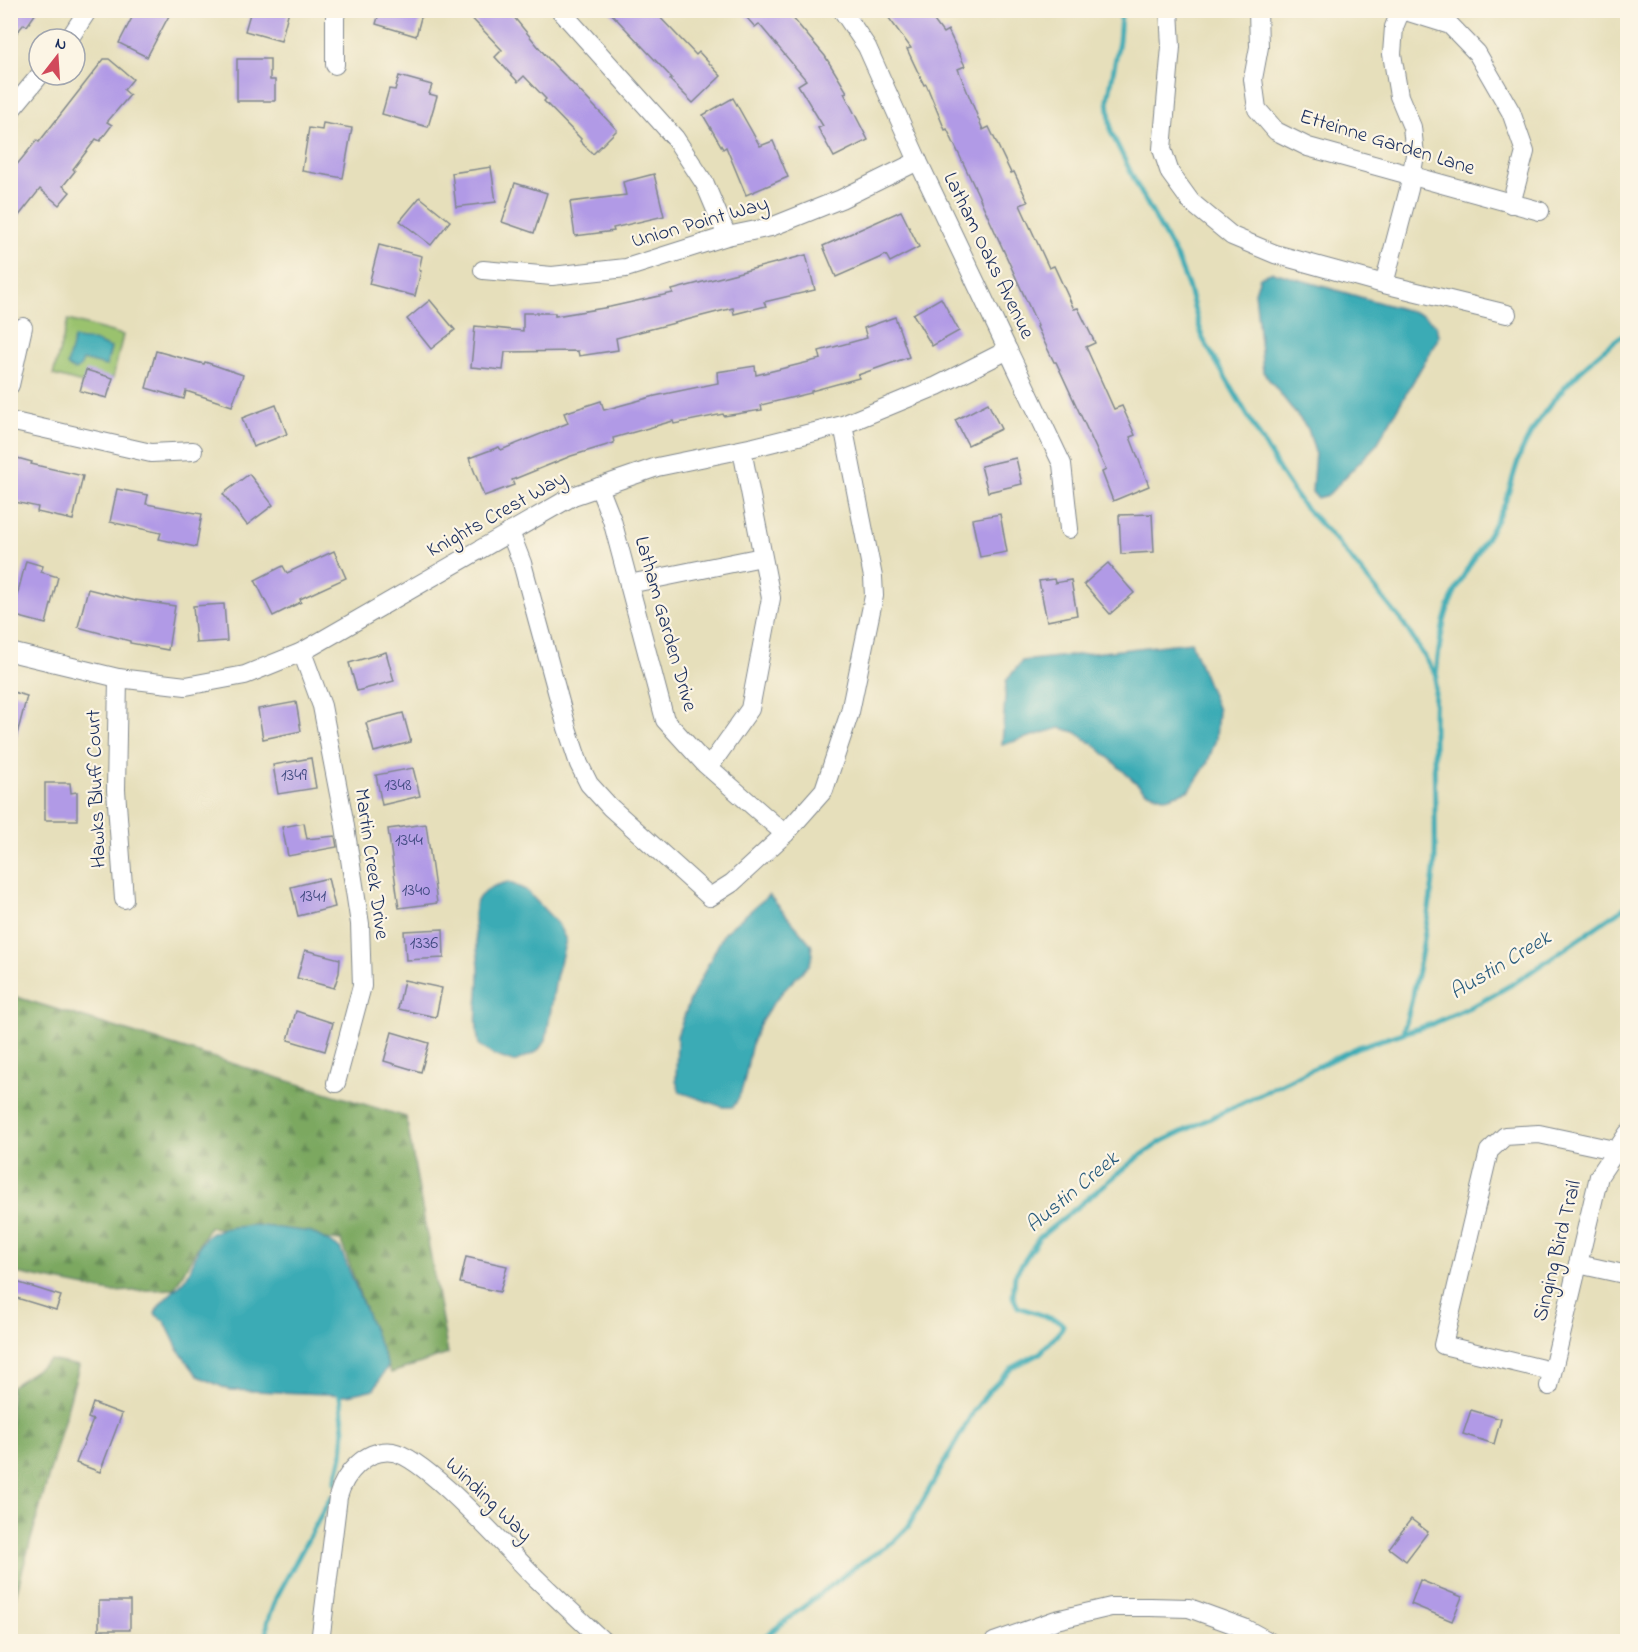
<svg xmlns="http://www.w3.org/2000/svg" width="1638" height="1652" font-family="'Indie Flower',sans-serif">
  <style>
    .green { fill: #9ac26e; stroke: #5a7866; stroke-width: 1.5 }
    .forest { fill: url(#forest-firs); stroke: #4b6c60; stroke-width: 1.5 }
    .water { fill: #3aabb5; stroke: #2a6d8a; stroke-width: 1.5 }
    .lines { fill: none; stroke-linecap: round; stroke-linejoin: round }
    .stream { stroke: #3aabb5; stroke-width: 5 }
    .building { fill: #b19ae6 }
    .minor-casing { stroke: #80878c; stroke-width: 20 }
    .minor { stroke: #fff; stroke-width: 18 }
    .labels { text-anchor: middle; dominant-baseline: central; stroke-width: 4.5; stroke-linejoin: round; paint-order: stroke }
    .number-label { font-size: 18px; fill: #404a80 }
    .street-label { font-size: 21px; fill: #1b2f5e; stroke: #fcf5e5 }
    .water-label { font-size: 22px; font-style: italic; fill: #265a7c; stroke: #fcf5e5 }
  </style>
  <defs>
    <pattern id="forest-firs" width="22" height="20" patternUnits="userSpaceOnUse" patternTransform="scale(1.5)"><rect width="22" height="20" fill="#7ba861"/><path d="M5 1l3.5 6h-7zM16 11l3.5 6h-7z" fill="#648953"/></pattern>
  </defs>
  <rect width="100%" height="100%" fill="#fcf5e5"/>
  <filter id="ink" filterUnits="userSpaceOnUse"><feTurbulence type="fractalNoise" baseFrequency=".0167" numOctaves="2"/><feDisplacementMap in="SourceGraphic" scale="12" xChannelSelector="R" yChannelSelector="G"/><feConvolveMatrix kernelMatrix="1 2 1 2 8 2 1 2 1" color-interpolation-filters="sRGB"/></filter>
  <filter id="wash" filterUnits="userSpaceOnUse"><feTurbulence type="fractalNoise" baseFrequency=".008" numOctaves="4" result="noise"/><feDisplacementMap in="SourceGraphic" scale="24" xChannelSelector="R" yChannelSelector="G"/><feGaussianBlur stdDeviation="1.35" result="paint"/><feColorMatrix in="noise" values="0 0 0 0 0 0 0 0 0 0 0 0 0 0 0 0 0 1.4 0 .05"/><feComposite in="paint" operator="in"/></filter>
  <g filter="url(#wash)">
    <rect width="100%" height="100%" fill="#e6dfbb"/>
    <!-- green -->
    <path class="green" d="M68,320L123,335L113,378L82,383L53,375Z"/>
    <!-- forest -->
    <g class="forest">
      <path d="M10,995L406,1117L448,1354L391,1373L374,1335L341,1241L209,1227L174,1289L111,1292L11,1272Z"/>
      <path d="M50,1360L79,1366L11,1612V1387Z"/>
    </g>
    <!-- water -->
    <g class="water">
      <path d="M1273,272L1423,315L1436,325L1439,337L1377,444L1328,495L1317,498L1312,492L1315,452L1308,429L1263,372L1255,292L1260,277Z"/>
      <path d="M74,338C81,341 86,339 93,341C100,343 104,346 111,348L106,366L83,360C80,369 75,374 67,365Z"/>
      <path d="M1191,642L1218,710L1216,739L1207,764L1190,790L1166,798L1145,791L1096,746L1075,732L1060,728L1002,745L1006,681L1022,661Z"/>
      <path d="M508,882L526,890L558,924L566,940L556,978L546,1040L537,1052L514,1062L493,1055L479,1045C473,1018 480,993 479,966C478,950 470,915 477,901C483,889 496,885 508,882Z"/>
      <path d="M769,895L811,944L813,955L809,965C787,986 763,1010 753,1040C746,1062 747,1088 733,1107H723L680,1092L676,1081L677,1036L690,1000L724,933Z"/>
      <path d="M254,1225L311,1232L340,1248L388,1366L374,1389L348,1395L229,1390L198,1376L179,1351L165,1322L155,1314C159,1301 176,1291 185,1279C195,1266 195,1245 209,1235C221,1226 241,1227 254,1225Z"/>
    </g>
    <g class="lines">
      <!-- stream -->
      <g class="stream">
        <path d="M1116,10L1121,16L1119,41L1108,100L1111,132L1138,187L1177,258L1188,286L1203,339L1281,473L1301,503L1339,544L1404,624L1437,677"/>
        <path d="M1403,1032C1413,1001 1418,970 1424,939C1428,912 1434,885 1435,858C1437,781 1427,697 1444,622C1454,579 1487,545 1504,505C1511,488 1514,470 1521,453C1542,405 1586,361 1628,331"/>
        <path d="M335,1482L342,1456L344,1430L339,1388"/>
        <path d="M267,1642V1623L276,1598L331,1497"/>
        <path d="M758,1642L855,1567L894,1541L908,1527L973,1412L989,1391L1012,1368L1040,1353L1061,1330L1063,1325L1059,1321L1018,1307L1013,1297L1015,1275L1039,1238L1137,1158L1161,1142L1358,1047L1432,1024L1479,1003L1516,982L1628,905"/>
      </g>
    </g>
    <g id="blocks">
      <!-- building -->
      <g class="building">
        <path d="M10,10H38L27,26L24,24L10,41Z"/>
        <path d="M136,10H172L147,57L119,43Z"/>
        <path d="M251,10H289L281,41L245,31Z"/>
        <path d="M380,10H423L416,36L376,24Z"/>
        <path d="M464,10H508L546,56L617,130L593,154L580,141L581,139L544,101L546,99L524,76L518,82L495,57L502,50Z"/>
        <path d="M608,10H653L696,55L699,52L721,76L693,103L670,80L672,78Z"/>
        <path d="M740,10H786L825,56L847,92L844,93L868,140L834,157L818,128L823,126L798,85L806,80L759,24L755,27Z"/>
        <path d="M883,10H926L943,33L948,30L965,66L958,69L983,130L989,127L1011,173L1014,172L1028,202L1020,205L1049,268L1054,266L1074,309L1078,308L1095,343L1086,347L1114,409L1122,406L1135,435L1130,437L1149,486L1113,501L1102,472L1106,470L1056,362H1054L1037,327L1038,326L976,190L947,129L945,130L926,84L924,85L907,49L911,48Z"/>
        <path d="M104,59H109L133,79L124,90L130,95L107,122L112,125L100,141L96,139L73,169L75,171L63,186L70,192L59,205L40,189L10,227V173L37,140L39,142Z"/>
        <path d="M237,59H270V80H275V101H237Z"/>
        <path d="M399,76L432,85L429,94L437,96L428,127L382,114L389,89L395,90Z"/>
        <path d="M733,98L760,146L773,141L788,177L746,195L726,147L723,149L703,115Z"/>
        <path d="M323,123L352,128L343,178L302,171L309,128L322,130Z"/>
        <path d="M491,167L496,202L456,207L452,173Z"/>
        <path d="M654,174L664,216L613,228L614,231L575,236L570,202L626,195L623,182Z"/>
        <path d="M515,183L547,193L534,233L502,222Z"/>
        <path d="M420,197L450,221L431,245L400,221Z"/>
        <path d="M901,211L919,247L890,262L886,255L836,277L823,246Z"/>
        <path d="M379,245L422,256L419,270L421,271L415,296L369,284Z"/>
        <path d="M806,255L815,290L764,302L766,306L734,314L733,308L616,338L618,350L579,356L578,351L505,352L503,370L471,367L475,326L523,331V313H555V316L610,307L673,293L672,290Z"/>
        <path d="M941,298L959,331L932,346L913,314Z"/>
        <path d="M430,300L455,330L431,349L407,319Z"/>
        <path d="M895,317L909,357L858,375L859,378L811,391V393L761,405L762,410L724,416L723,414L674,424L673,421L613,438L614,443L571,456L512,480L514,485L484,496L469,458L499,447L501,450L568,423L564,413L601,401L604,410L655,396L718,383L717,372L755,366L756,375L821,359L819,351L867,338L864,328Z"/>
        <path d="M156,351L204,364L205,362L243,375L232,406L186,391L184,399L146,388Z"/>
        <path d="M86,370L113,378L107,398L80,391Z"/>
        <path d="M988,403L1001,429L968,445L955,420Z"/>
        <path d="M276,405L287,434L253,447L242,418Z"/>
        <path d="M10,456L32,462L31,464L83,476L73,520L37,512L38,507L10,501Z"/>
        <path d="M1016,458L1022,484L988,492L981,466Z"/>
        <path d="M249,474L273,505L247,525L223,494Z"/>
        <path d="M117,489L148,495L146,504L202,514L196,547L159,539L161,533L110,522Z"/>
        <path d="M1000,514L1007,552L980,557L972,519Z"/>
        <path d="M1152,514L1154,552L1121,554L1119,515Z"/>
        <path d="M334,551L346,578L300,599L301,602L273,616L255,580L283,566L287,573Z"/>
        <path d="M26,561L43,566L41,572L58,577L46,624L12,615Z"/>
        <path d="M1108,563L1134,593L1110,614L1084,584Z"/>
        <path d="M1054,579L1055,583L1071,580L1077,615L1047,621L1039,581Z"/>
        <path d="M88,589L136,601V600L175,606L168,650L130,643V641L78,627Z"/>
        <path d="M224,604L227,641L196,643L193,606Z"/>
        <path d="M386,652L394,681L357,691L349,663Z"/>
        <path d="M10,691L27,696L15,742H10Z"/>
        <path d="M296,702L301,731L263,739L258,709Z"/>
        <path d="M403,713L411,742L374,752L366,723Z"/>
        <path d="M311,758L316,788L278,794L273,765Z"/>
        <path d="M413,768L420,796L382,805L376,775Z"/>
        <path d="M45,783H70L71,793L77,792V820H45Z"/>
        <path d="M304,823L307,839L335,836L337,847L288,856L282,827Z"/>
        <path d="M426,824L437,903L399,908L388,829Z"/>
        <path d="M328,878L335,907L298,916L291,887Z"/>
        <path d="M443,929L444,958L406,960L404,931Z"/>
        <path d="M305,950L340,959L339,973L334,988L297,978Z"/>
        <path d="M404,980L442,988L436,1017L398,1009Z"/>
        <path d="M296,1011L333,1023L325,1051L288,1040Z"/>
        <path d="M392,1032L429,1043L421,1072L384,1061Z"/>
        <path d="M466,1257L507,1266L500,1292L460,1283Z"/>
        <path d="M10,1280L61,1296L56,1310L10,1296Z"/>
        <path d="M93,1403L122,1414L100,1472L76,1463L93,1420L88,1418Z"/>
        <path d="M1471,1410L1501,1419L1494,1444L1463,1434Z"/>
        <path d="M1411,1519L1428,1532L1406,1561L1389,1548Z"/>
        <path d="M1420,1580L1462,1597L1452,1621L1411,1604Z"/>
        <rect x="99" y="1601" width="31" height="29"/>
      </g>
    </g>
  </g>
  <g filter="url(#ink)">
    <use href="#blocks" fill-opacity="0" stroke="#80878c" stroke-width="1.5"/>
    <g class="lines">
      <!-- minor casing -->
      <g class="minor-casing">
        <g id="minor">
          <path d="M560,10L675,138L705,184L727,236"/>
          <path d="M842,10L867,47L918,161L1062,464L1069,529"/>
          <path d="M1169,10L1171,47L1162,149L1170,173L1191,202L1232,236L1275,254L1384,284L1507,314"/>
          <path d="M1258,10L1259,47L1253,79L1257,109L1276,131L1308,147L1540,211"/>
          <path d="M1402,10L1450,25L1477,53L1511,112L1525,152L1511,204"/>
          <path d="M69,39L88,10"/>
          <path d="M335,65V17L337,10"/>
          <path d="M10,111L40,75"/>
          <path d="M483,270L552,276L626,268L727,236L771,227L841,199L918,161"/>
          <path d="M1384,284L1409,189L1415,155L1412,127L1399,96L1392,54L1394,27L1401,10"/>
          <path d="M10,385L23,327"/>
          <path d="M10,421L151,453L193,451"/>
          <path d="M599,487L612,520L665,720L705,764L785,834"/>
          <path d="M510,532L522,563L567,728L579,764L589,784L610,807L710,897L732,883L785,834L824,790L850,712L874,596L873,577L843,425"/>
          <path d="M629,584L762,557"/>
          <path d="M10,652L118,678L186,686L245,675L302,652L573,496L657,467L754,447L843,425L937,386L1008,350"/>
          <path d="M302,652L322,706L344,820L360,924L362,986L336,1083"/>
          <path d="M118,678L116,790L124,899"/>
          <path d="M709,767L750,709L771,598L742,450"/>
          <path d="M1578,1264L1628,1275"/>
          <path d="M1551,1371L1443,1345L1489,1151L1505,1136L1539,1134L1628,1153"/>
          <path d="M1549,1386L1599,1176L1628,1133"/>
          <path d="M320,1642L338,1497C344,1474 366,1448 393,1452C427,1458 509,1552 537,1579C559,1600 581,1621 604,1642"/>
          <path d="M994,1642L1056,1620L1111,1607H1150L1189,1608L1244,1628L1270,1642"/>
        </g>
      </g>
      <!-- minor -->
      <use href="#minor" class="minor"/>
    </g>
  </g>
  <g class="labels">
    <!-- number labels -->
    <g class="number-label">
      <text x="294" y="776">1349</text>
      <text x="398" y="786">1348</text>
      <text x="409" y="841">1344</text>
      <text x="416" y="891">1340</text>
      <text x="313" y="897">1341</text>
      <text x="424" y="944">1336</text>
    </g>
    <!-- street labels -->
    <g class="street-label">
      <text transform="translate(1387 143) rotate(17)">Etteinne Garden Lane</text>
      <text transform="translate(700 223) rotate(-16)">Union Point Way</text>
      <text transform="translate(988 256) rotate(64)">Latham Oaks Avenue</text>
      <text transform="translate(497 515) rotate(-29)">Knights Crest Way</text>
      <text transform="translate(665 624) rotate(74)">Latham Garden Drive</text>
      <text transform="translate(97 789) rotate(-92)">Hawks Bluff Court</text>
      <text transform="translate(371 864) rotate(82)">Martin Creek Drive</text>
      <text transform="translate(1558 1251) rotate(-76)">Singing Bird Trail</text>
      <text transform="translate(488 1500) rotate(44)">Winding Way</text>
    </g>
    <!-- water labels -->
    <g class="water-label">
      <text transform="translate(1501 966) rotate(-31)">Austin Creek</text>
      <text transform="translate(1073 1193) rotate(-40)">Austin Creek</text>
    </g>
  </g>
  <!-- margin -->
  <rect width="1638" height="1652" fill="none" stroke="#fcf5e5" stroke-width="36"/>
  <!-- north arrow -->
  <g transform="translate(57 57) rotate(17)"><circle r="28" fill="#fcf5e5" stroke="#a2a6af" stroke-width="1.5"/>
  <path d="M0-4.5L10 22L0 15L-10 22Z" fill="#d1495b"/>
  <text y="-9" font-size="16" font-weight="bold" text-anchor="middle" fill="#1b2f5e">N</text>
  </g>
</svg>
